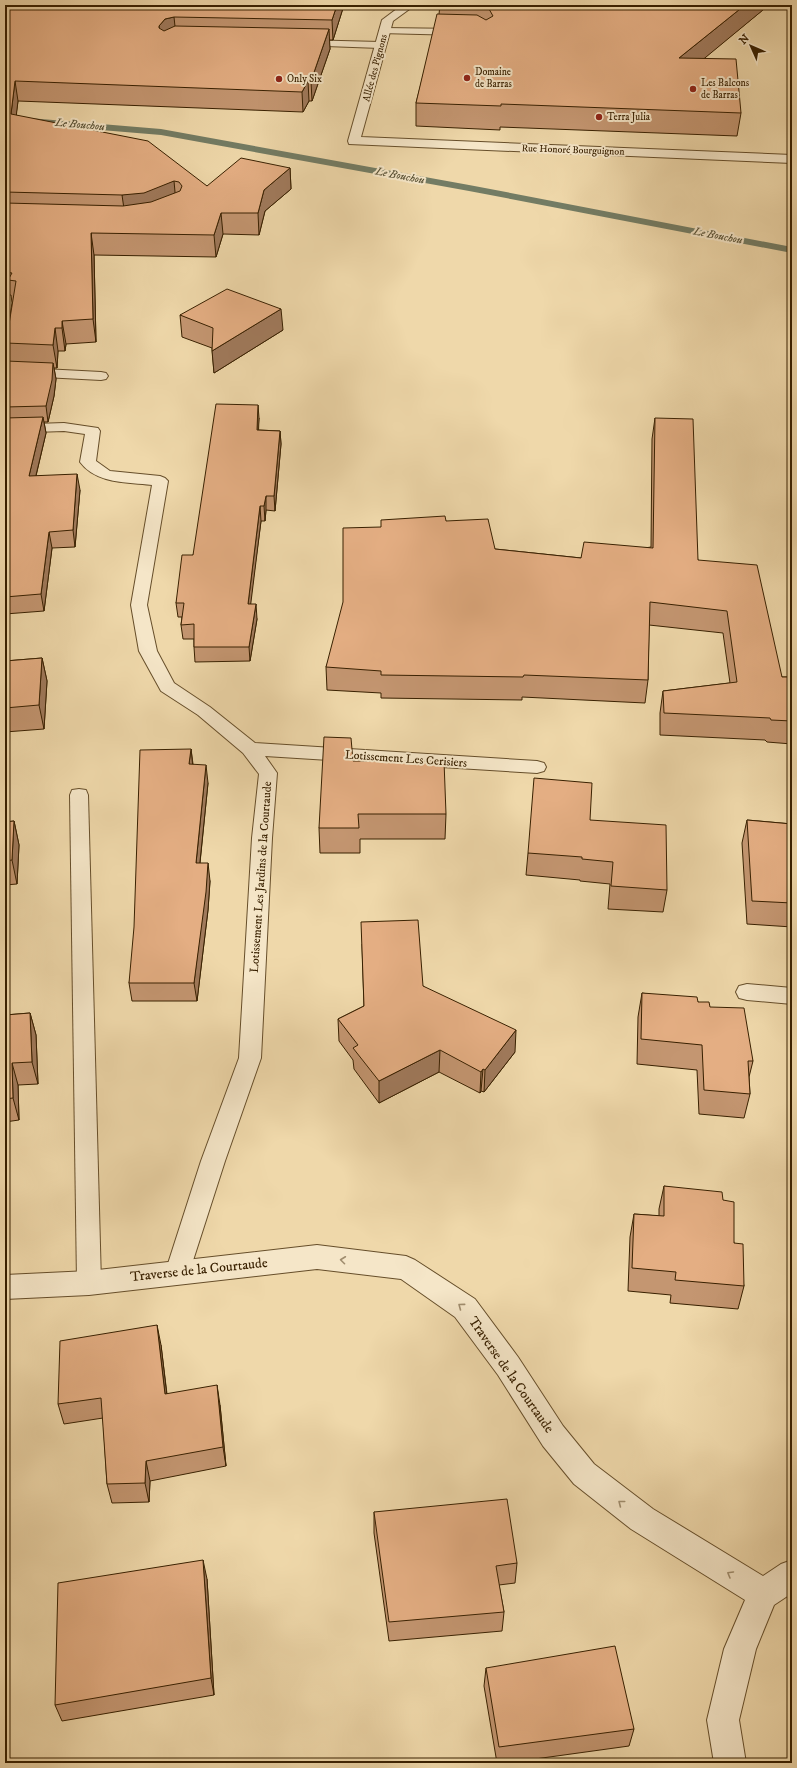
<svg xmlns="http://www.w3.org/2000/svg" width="797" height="1768" font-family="'IM FELL DW Pica',serif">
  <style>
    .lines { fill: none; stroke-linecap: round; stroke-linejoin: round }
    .stream { fill: #737c64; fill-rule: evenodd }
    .service-casing { stroke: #664e2a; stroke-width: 2 }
    .minor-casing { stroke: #664e2a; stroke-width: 2 }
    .service { fill: #f5e6c8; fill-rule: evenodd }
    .minor { fill: #f5e6c8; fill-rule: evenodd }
    .wall { fill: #c49671; stroke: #382000 }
    .shaded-wall { fill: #a07a5c; stroke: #382000 }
    .building { fill: #e4ae83; stroke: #382000 }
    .oneway { stroke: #a08d6e }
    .poi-dot { fill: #8f2418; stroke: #f5e6c8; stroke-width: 1.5 }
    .labels { text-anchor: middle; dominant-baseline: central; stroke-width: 4; stroke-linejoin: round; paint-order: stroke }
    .far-street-label { font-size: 10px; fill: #382000; stroke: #f5e6c8 }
    .far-poi-label { font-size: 10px; fill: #382000; stroke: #f5e6c8; text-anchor: start }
    .far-water-label { font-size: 11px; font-style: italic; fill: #554e32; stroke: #f5e6c8 }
    .street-label { font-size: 12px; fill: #382000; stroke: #f5e6c8 }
    .near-street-label { font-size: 14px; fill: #382000; stroke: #f5e6c8 }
  </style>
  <rect width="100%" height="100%" fill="#efd8aa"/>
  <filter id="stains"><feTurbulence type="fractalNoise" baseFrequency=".005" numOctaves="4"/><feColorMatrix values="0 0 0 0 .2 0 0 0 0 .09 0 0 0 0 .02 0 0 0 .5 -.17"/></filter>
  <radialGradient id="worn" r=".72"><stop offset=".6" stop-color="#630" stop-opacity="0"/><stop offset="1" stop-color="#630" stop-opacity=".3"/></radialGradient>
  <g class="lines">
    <!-- stream -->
    <path class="stream" d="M5,116L161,129L469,185L792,247V253L469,191L161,135L5,122Z"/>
    <!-- service casing -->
    <g class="service-casing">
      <g id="service">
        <path d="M384,28L460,29L465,32L460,35L380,33L379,31Z"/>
        <path d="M302,40L380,42L385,45L380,48L298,45L297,43Z"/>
        <path d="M5,367L101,372L106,373L108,376L106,379L101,380L5,375Z"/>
        <path d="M64,423L98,428L100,431L96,461L110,471L160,476L165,478L168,481L147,605L157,651L174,683L210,707L255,743L537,761L544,763L546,767L544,771L537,773L265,756L277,773L272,838L261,1058L225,1161L189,1273L186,1281L177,1284L168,1281L165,1273L201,1161L239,1058L252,838L259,774L243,753L198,715L161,691L139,651L131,605L152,485C128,482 96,484 80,462L85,434L64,431L5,433V425Z"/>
        <path d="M79,789L86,790L88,795L101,1283L98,1291L89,1294L80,1291L77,1283L70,795L72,790Z"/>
        <path d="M747,984L792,988V1004L747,1000L739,998L736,992L739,986Z"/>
      </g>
    </g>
    <!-- minor casing -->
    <g class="minor-casing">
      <g id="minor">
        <path d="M402,5H415L393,21L361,137L792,155V163L349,144L348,141L382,20Z"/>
        <path d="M317,1245L406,1256L415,1260L475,1299L518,1357L563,1426L594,1464L653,1509L763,1576L781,1564L792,1560V1593L774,1605L756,1649L739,1720L746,1763H714L707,1720L724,1649L745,1600L631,1529L574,1484L543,1446L498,1375L455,1317L401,1279L317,1269L89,1295L5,1299V1275L89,1271Z"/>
      </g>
    </g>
    <!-- service -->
    <use href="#service" class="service"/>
    <!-- minor -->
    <use href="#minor" class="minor"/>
  </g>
  <!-- wall -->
  <g class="wall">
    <path d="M5,5H344L333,40H329L330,49L312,101H309L303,112L18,101L16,115L207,186L290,168L291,189L265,211L259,235L223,234L216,257L94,255L96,342L66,344L65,351H58L57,368H54L56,379L54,396L48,422H44L46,433L36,476L80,490L75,547L52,548L44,611L5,614V365L9,361L6,343L12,303L11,295H5Z"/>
    <path d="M440,5H769L704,58L741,113L737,136L500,127V130L416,126V103L439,14Z"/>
    <path d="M180,315L283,330L214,373L212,348L182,337Z"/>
    <path d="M259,418L258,430L280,431L281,444L275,511L266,510L265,521H261L250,604L257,619L250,661L195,662L194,647V639H183L181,625L182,617H178L176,603L193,555Z"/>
    <path d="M655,418L698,560L782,677H792V744L767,742L765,740L660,735V713L663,691L730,683L723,633L649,625L648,680L645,703L522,697V700L381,698V693L327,690L326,667L381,527L446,521L495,549L581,558L651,547L652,439Z"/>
    <path d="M42,658L47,681L44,729L5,732V661Z"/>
    <path d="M191,749L193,764L208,783L200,863L210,881L208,910L197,1001H132L129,983Z"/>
    <path d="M353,761L446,814L445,839H360V853H320L319,828Z"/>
    <path d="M590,820L667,890L663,912L608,909L610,884L580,881V880L526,875L528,853Z"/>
    <path d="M747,820L792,824V927L747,924L742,843Z"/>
    <path d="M14,821L19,845L17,884L5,885V822Z"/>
    <path d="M362,944L423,986L515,1052L484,1092L481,1091L480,1093L439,1072L379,1103L354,1069L353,1060L339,1041L338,1019L364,1006Z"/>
    <path d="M642,993L698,1002L710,1007L753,1061L749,1077L750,1094L744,1118L699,1114L697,1070L637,1064L638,1017Z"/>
    <path d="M30,1013L36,1035L38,1084L18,1085L19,1120L5,1122V1015Z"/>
    <path d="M664,1186L723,1200L734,1243L744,1286L738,1309L670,1303L671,1295L628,1291L630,1237L634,1214L659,1216V1209Z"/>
    <path d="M161,1345L167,1394L220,1405L226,1466L150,1481L149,1502L112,1503L107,1484L103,1418L64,1424L58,1404Z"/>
    <path d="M374,1512L517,1563L515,1583L499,1585L504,1612L502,1631L389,1641L374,1533Z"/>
    <path d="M207,1579L214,1695L62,1721L55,1705Z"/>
    <path d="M486,1668L634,1729L629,1746L506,1763H497L484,1686Z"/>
  </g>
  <!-- shaded-wall -->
  <g class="shaded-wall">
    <path d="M337,5H344L333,40L332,20Z"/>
    <path d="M745,5H769L677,81L679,58Z"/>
    <path d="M174,17L176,36L161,45L159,26L165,19Z"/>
    <path d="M329,29L330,49L312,101L311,81Z"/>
    <path d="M15,81L18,101L14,135L11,114Z"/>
    <path d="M308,81L309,101L303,112L302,92Z"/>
    <path d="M290,168L291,189L265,211L259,235L258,213L264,190Z"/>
    <path d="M174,181L176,203L125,216L122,195Z"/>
    <path d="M221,213L223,234L216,257L214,235Z"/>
    <path d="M91,233L94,255L96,342L93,319Z"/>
    <path d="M281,309L283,330L214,373L212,351Z"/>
    <path d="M62,321L66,344L65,351L62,328Z"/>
    <path d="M55,328L58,351L57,368L53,345Z"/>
    <path d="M53,363L56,379L54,396L48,422L46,406Z"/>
    <path d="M258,405L259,418L258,444L257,430Z"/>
    <path d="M43,417L46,433L32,492L29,476Z"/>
    <path d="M280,431L281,444L275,511L274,496Z"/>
    <path d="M77,474L80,490L75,547L73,530Z"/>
    <path d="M266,496V510L265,521L264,506Z"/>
    <path d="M260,506L261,521L249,618L248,604Z"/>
    <path d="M49,532L52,548L44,611L41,594Z"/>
    <path d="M256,604L257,619L250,661L249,647Z"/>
    <path d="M42,658L47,681L44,729L39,705Z"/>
    <path d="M191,749L193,768L189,764Z"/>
    <path d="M206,765L208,783L198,881L196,863Z"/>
    <path d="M14,821L19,845L17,884L12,860Z"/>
    <path d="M208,863L210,881L208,910L197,1001L194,983Z"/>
    <path d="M30,1013L36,1035L38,1084L32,1062Z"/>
    <path d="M516,1030L515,1052L484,1092L485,1070Z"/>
    <path d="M440,1050L439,1072L379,1103V1081Z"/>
    <path d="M12,1063L18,1085L19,1120L13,1098Z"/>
    <path d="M483,1069L481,1091L480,1093L481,1072Z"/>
    <path d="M157,1325L161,1345L169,1414L165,1394Z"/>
    <path d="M217,1385L220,1405L226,1466L223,1447Z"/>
    <path d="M146,1461L150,1481L149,1502L145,1483Z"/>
    <path d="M203,1560L207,1579L214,1695L211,1678Z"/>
  </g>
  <!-- building -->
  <g class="building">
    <path d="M5,5H337L332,20L174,17L165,19L159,26V28L164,31L175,26L329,29L311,81H308L302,92L15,81L11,114L148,141L207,186L241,158L290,168L264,190L258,213H221L214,235L91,233L93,319L62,321V328H55L53,345L6,343L16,281L8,280L12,273L5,272V237L8,230H5V203L123,206L151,202L180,191L182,186L179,182L174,181L144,193L122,195L5,192Z"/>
    <path d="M440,5H745L679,58L736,59L741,113L501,104V106L416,103L437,14L477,15L486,20L493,16L489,9L479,6Z"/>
    <path d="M227,289L281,309L212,351L213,328L180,315Z"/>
    <path d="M6,361L53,363L52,380L46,406L5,407V365Z"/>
    <path d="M216,404L258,405L257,430L280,431L274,496H266L264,506H260L248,604H256L249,647H194V624L181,625L184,603H176L182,555H193Z"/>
    <path d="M43,417L29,476L77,474L73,530L49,532L41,594L5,597V418Z"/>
    <path d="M655,418L693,419L698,560L757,565L782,677H792V721L771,720L770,718L664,713L663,691L737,682L727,611L650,602L648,680L524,675L523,677L381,675V671L326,667L343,602V528L381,527V520L445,516L446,521L488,519L495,549L581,558L584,542L653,548Z"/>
    <path d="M42,658L39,705L5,708V661Z"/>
    <path d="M324,737L351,738L353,761H444L446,814H358L359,828H319Z"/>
    <path d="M191,749L189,764L206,765L196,863H208L206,892L194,983H129L134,927L140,750Z"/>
    <path d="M534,778L592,783L590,820L666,825L667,890L611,886L613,862L582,859V857L528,853Z"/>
    <path d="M747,820L792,824V903L752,901Z"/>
    <path d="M14,821L12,860L5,861V822Z"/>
    <path d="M418,920L423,986L516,1030L485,1070L483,1069L481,1072L440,1050L379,1081L353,1048L358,1045L338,1019L364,1006L361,922Z"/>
    <path d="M642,993L697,997L698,1002H709L710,1007L744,1008L753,1061H748L750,1094L704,1090L702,1045L641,1039Z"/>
    <path d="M30,1013L32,1062L12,1063L13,1098L5,1099V1015Z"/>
    <path d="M664,1186L722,1192L723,1200L734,1202V1243L743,1244L744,1286L675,1280L676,1272L632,1268L634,1214L664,1216Z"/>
    <path d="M157,1325L165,1394L217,1385L223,1447L146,1461L145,1483L107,1484L101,1398L58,1404L60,1341Z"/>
    <path d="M507,1499L517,1563L496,1566L504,1612L389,1622L374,1512Z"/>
    <path d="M203,1560L211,1678L55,1705L58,1583Z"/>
    <path d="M615,1646L634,1729L499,1747L486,1668Z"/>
  </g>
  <!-- one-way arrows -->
  <defs><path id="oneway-chevron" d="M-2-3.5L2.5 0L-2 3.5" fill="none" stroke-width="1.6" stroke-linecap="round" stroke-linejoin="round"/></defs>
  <g class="oneway">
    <use href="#oneway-chevron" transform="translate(343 1260) rotate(-173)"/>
    <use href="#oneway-chevron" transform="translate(461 1306) rotate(-143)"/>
    <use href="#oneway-chevron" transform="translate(621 1503) rotate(-142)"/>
    <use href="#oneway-chevron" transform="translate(730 1574) rotate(-150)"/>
  </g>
  <!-- markers -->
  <g class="poi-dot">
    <circle cx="467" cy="78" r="4"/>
    <circle cx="279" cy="79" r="4"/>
    <circle cx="693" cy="89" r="4"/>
    <circle cx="599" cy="117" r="4"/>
  </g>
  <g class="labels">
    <!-- far-street labels -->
    <g class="far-street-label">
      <text transform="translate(375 68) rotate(-75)">Allée des Pignons</text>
      <text transform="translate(573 150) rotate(2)">Rue Honoré Bourguignon</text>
    </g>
    <!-- far-poi labels -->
    <g class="far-poi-label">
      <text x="475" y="72">Domaine<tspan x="475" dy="12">de Barras</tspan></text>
      <text x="287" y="79">Only Six</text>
      <text x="701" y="83">Les Balcons<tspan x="701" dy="12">de Barras</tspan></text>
      <text x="607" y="117">Terra Julia</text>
    </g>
    <!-- far-water labels -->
    <g class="far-water-label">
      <text transform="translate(80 125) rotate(5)">Le Bouchou</text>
      <text transform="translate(400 176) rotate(11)">Le Bouchou</text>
      <text transform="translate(718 236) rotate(11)">Le Bouchou</text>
    </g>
    <!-- street labels -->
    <g class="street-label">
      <text transform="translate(406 759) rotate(4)">Lotissement Les Cerisiers</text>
      <text transform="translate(261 877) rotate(-86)">Lotissement Les Jardins de la Courtaude</text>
    </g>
    <!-- near-street labels -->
    <g class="near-street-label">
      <text transform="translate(199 1270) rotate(-6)">Traverse de la Courtaude</text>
      <text transform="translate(511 1375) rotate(55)">Traverse de la Courtaude</text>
    </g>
  </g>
  <!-- margin -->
  <rect width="797" height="1768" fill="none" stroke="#efd8aa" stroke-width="20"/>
  <rect x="6" y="6" width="785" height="1756" fill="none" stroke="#382000" stroke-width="2"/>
  <rect x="10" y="10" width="777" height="1748" fill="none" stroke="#382000"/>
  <!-- north arrow -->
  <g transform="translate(751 46) rotate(315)" stroke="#f5e6c8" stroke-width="3" paint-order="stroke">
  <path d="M0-3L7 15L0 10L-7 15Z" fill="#382000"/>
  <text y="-6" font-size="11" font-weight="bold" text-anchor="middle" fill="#382000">N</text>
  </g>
  <rect width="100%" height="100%" filter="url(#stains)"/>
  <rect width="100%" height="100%" fill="url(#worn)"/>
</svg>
